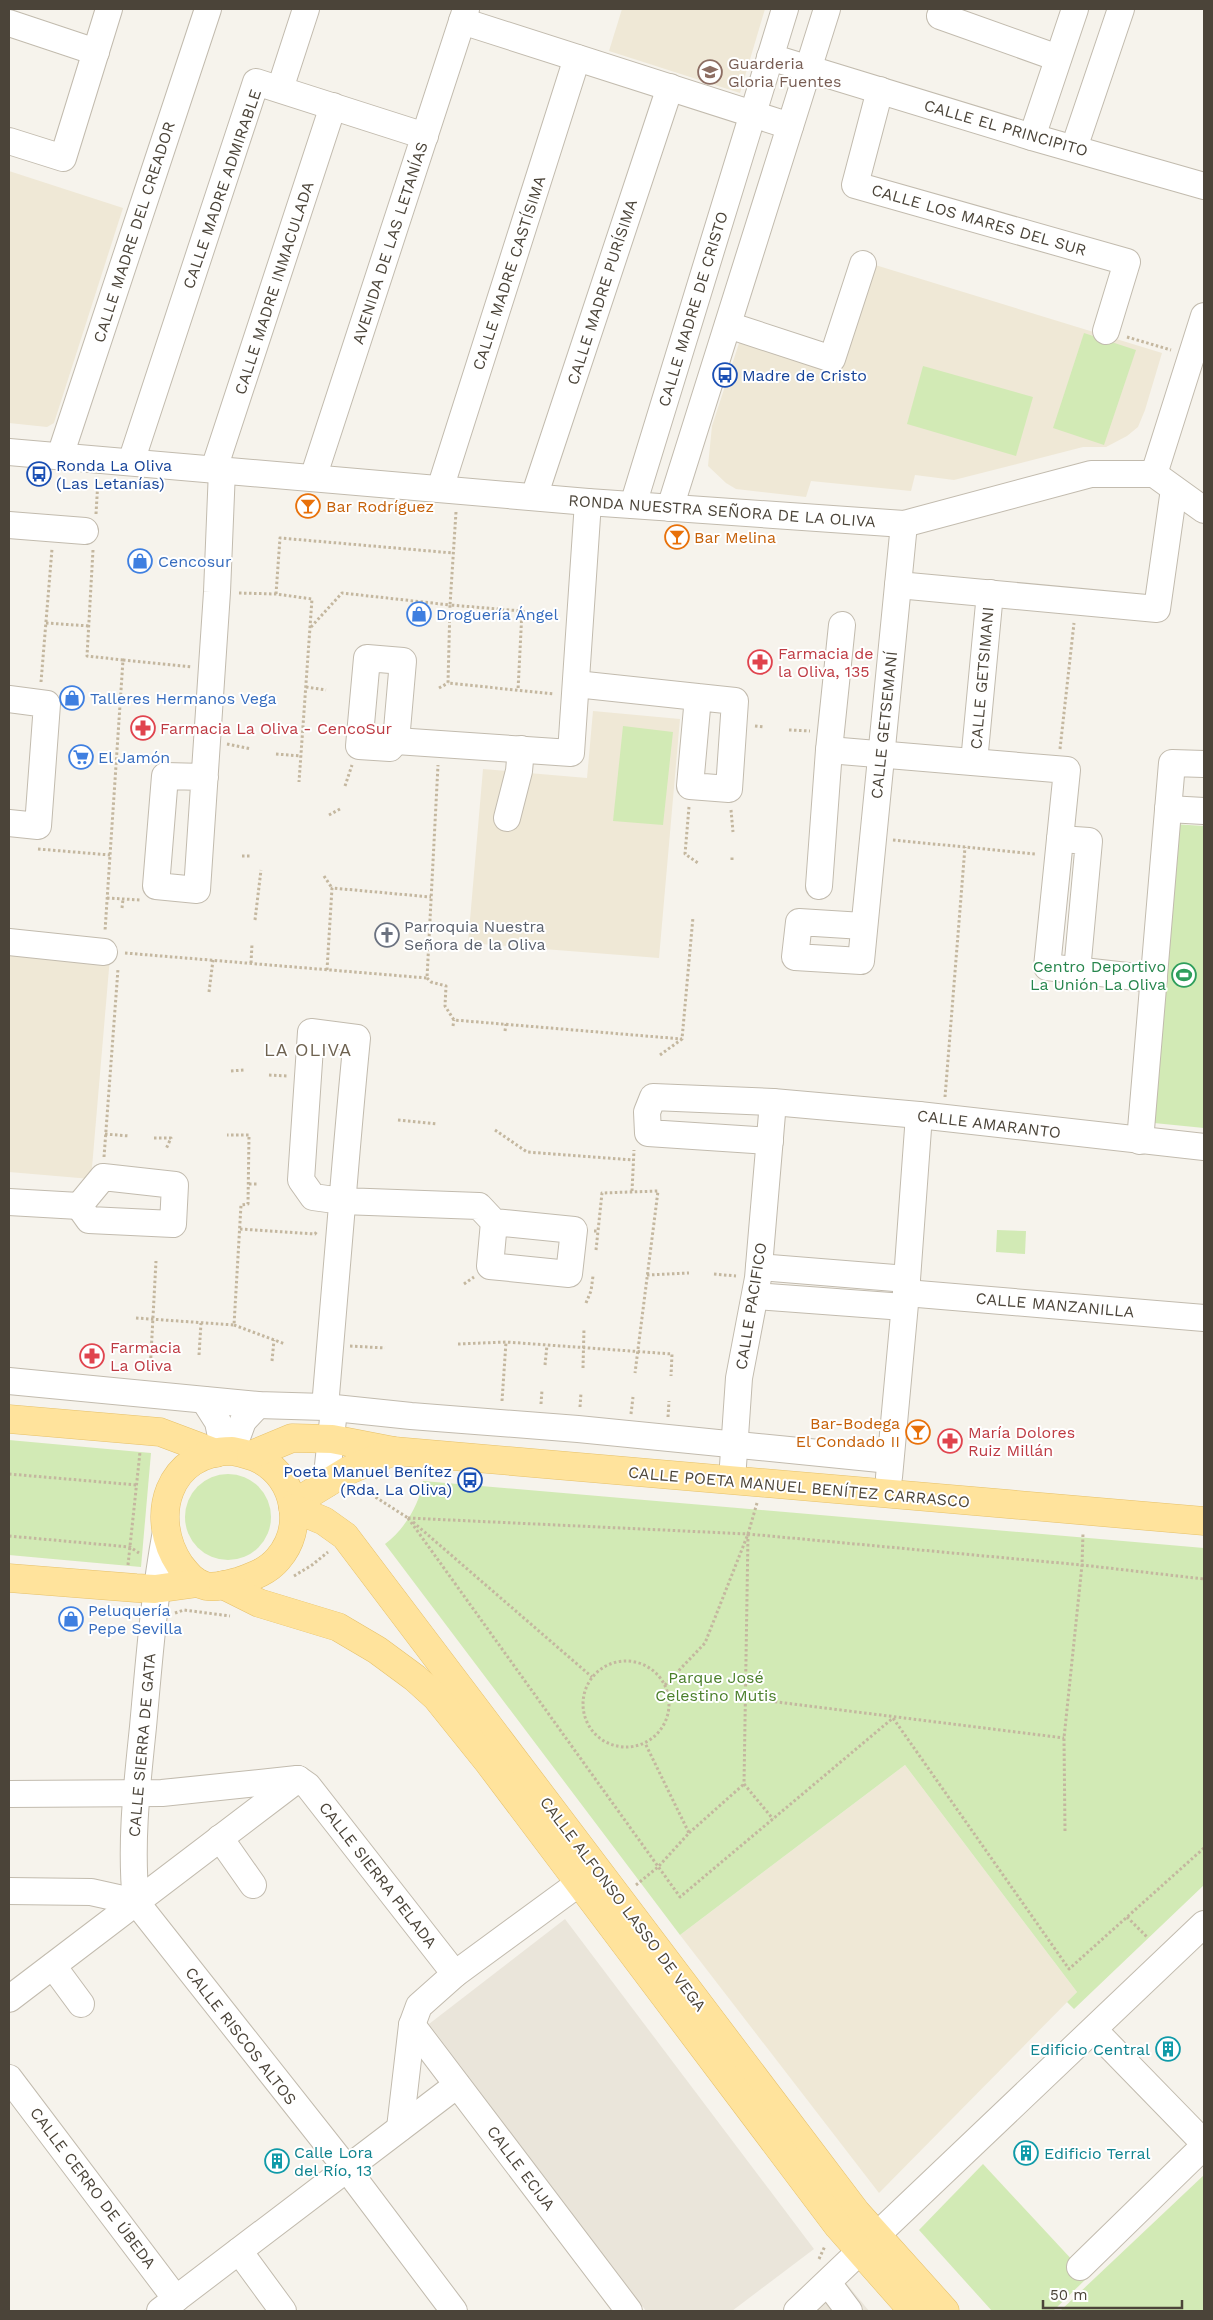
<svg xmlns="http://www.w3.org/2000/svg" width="1213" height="2320" font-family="'Work Sans',sans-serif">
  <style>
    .residential { fill: #eae5da }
    .education { fill: #efe8d6 }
    .green { fill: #d2eab5 }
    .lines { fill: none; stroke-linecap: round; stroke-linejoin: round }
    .minor-casing { stroke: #c2bbae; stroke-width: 28 }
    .major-casing { stroke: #e6c16a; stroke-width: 29 }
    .path { stroke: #c4b79f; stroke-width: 3; stroke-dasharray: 2.5 2.5; stroke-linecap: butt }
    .minor { stroke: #fff; stroke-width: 26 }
    .major { stroke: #ffe39c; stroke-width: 28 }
    .labels { text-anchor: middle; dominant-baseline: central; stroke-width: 4; stroke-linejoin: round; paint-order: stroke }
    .education-label { font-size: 16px; fill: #785e54; stroke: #fff; text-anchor: start }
    .street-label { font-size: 16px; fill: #4b4439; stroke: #fff }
    .transit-label { font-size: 16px; fill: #164399; stroke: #fff; text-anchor: start }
    .food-label { font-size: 16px; fill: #c56008; stroke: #fff; text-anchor: start }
    .shop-label { font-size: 16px; fill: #366cbe; stroke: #fff; text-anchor: start }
    .health-label { font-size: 16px; fill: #be3a42; stroke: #fff; text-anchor: start }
    .worship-label { font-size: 16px; fill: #5b616d; stroke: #fff; text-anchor: start }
    .leisure-label { font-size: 16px; fill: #27864d; stroke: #fff; text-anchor: end }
    .park-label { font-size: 16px; fill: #4a7f2a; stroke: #fff }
    .culture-label { font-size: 16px; fill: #0d838f; stroke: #fff; text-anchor: start }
    .neighbourhood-label { font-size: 18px; letter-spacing: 1px; fill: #6e6250; stroke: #fff }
  </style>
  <rect width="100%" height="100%" fill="#f6f3ec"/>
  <!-- residential -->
  <g class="residential">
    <path d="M565,1919L814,2249L732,2311H646L429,2024Z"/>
    <path d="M846,2283L869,2311H809Z"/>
  </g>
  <!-- education -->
  <g class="education">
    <path d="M622,9H765L740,93L609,51Z"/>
    <path d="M9,171L123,208L54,423L47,427L9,423Z"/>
    <path d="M872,264L1162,353L1145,410L1138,427L1127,436L1106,447H1083L954,480L915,475L911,491L811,481L806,497L736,489L726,483L708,466L712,426L742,334L836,365Z"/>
    <path d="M593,711L680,719L659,958L468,943L483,769L587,778Z"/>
    <path d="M9,948L110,957L91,1179L9,1172Z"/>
    <path d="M905,1765L1077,1992L879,2193L680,1935Z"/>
  </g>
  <!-- green -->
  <g class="green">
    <path d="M1084,333L1136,350L1104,445L1053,428Z"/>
    <path d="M923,366L1033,397L1016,456L907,424Z"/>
    <path d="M623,726L673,732L663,825L613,821Z"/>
    <path d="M1173,824L1204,826V1128L1154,1123Z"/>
    <path d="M997,1230L1026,1231L1025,1254L996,1252Z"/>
    <path d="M9,1440L151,1453L141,1567L9,1555Z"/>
    <circle cx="228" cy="1517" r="43"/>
    <path d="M423,1481L1204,1548V1885L1074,2009L1067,2002L1077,1992L905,1765L680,1935L385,1544C404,1530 420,1504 423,1481Z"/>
    <path d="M983,2164L1088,2277L1053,2311H992L919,2230Z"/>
    <path d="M1204,2175V2311H1060Z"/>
  </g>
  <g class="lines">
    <!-- minor casing -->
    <g class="minor-casing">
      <g id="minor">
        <path d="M943,9L940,16L1058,58"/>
        <path d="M462,21L790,126"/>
        <path d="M9,23L96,52"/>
        <path d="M770,57L1032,137L1204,186"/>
        <path d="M280,89L306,9"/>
        <path d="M880,90L855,185L1127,262L1106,331"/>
        <path d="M1032,137L1075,9"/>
        <path d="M9,141L63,158L109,9"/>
        <path d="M1074,148L1121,9"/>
        <path d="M728,325L832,359L863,264"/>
        <path d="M9,452L588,502L904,524L1091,474H1154L1204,510"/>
        <path d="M60,456L208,9"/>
        <path d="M131,462L256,82L425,136"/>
        <path d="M214,469L333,106"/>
        <path d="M1154,474L1204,316"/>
        <path d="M313,478L466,9"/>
        <path d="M440,489L577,58"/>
        <path d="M534,497L670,87"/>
        <path d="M633,505L785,9"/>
        <path d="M670,508L827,9"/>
        <path d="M9,525L85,531"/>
        <path d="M898,585L1157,609L1174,489"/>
        <path d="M367,658L403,661L396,741L390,748L359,746Z"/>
        <path d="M576,684L735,701L729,789L690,786L698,697"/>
        <path d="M9,699L47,704L38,826L9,823"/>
        <path d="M396,741L571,753L588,502"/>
        <path d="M829,750L1067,770L1047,967L1154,979"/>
        <path d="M974,762L990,593"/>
        <path d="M205,777L165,776L156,886L197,890L217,592L222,470"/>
        <path d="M1168,809L1204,811"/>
        <path d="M507,818L519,771L521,749"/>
        <path d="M1060,839L1089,841L1077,971"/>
        <path d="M819,886L829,750L842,625"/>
        <path d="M863,926L799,922L795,957L861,961L904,524"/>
        <path d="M9,942L104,952"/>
        <path d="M770,1141L648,1133L647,1112L653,1097L773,1102L919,1115L1204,1147"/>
        <path d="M1140,1141L1172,763L1204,764"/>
        <path d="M103,1177L175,1185L173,1224L89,1220L79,1206Z"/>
        <path d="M9,1202L79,1206"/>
        <path d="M759,1267L907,1279"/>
        <path d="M906,1293L1204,1318"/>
        <path d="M756,1296L904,1307"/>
        <path d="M9,1381L258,1405L325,1407L411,1416L578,1429L890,1460"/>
        <path d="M204,1400L218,1422L224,1451"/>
        <path d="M325,1407L341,1217C346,1157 351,1098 357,1038L311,1032L301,1180L313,1197L342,1201L479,1206L494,1222L574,1230L569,1274L490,1266L494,1222"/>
        <path d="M232,1451L243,1421L258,1405"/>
        <path d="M889,1477L906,1293L919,1115"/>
        <path d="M732,1480L739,1378L758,1278L773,1102"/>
        <path d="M326,1484L333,1419"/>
        <path d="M298,1779L308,1786L455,1974"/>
        <path d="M9,1794L162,1793L297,1779"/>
        <path d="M220,1838L253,1885"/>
        <path d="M9,1891L91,1892L136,1902"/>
        <path d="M136,1902L347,2169L454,2311"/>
        <path d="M136,1902C130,1843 137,1785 143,1727C149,1661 154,1596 166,1531"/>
        <path d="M53,1966L81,2004"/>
        <path d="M9,1999L298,1779"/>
        <path d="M412,2025L629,2311"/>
        <path d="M1094,2030L1204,2143"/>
        <path d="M9,2078L176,2299"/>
        <path d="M400,2128L412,2025L419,2006L455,1974L597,1870"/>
        <path d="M239,2251L283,2311"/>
        <path d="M1080,2267L1204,2146"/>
        <path d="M828,2283L849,2311"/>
        <path d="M160,2311L457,2085"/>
        <path d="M797,2311L1204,1924"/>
      </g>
    </g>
    <!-- major casing -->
    <g class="major-casing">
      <g id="major">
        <path d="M9,1419L160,1432L216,1453"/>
        <path d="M232,1451C242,1453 252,1455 261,1460C296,1480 305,1528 278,1559C268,1571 254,1576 240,1581C229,1584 217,1588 206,1586C194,1583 187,1574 180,1565C148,1517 168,1451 232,1451Z"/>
        <path d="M251,1455L292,1438L332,1439L394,1451L1204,1521"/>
        <path d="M293,1504L347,1471L394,1451"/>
        <path d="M293,1508L324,1521L345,1536L856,2212L945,2311"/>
        <path d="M9,1578L136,1588L155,1589L198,1583"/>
        <path d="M223,1585L259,1603L338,1627L377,1650L415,1678L436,1697L489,1763L838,2226L913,2311"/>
      </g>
    </g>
    <!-- path -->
    <g class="path">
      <path d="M1127,337L1171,350"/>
      <path d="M456,512L450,605L522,611L518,690"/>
      <path d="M96,514L98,480"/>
      <path d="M93,550L87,656L123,660L105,931"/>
      <path d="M239,593L276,594L312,599L299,782"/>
      <path d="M276,594L280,538L453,553"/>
      <path d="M522,611L533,614"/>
      <path d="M46,623L89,626"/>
      <path d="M311,627L342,593L450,605L448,683L554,694"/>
      <path d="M123,660L192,667"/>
      <path d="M41,682L52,549"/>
      <path d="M306,687L326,690"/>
      <path d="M439,688L448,683"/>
      <path d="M755,726L764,727"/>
      <path d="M789,730L810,731"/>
      <path d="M227,744L251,749"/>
      <path d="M1060,749L1074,623"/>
      <path d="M276,754L301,756"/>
      <path d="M345,786L352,765"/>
      <path d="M689,807L685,854L698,863"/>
      <path d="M731,810L733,832"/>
      <path d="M329,815L340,809"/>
      <path d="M893,840L1036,854"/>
      <path d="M38,849L110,855"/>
      <path d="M242,856H251"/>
      <path d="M732,860V856"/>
      <path d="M324,876L332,888"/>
      <path d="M107,898L140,900"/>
      <path d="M122,908L123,899"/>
      <path d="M255,920L261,870"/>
      <path d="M125,953L427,978L438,765"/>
      <path d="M251,963L252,944"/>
      <path d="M327,970L332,888L431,897"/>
      <path d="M427,978L431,982L446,986L445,1006L454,1020L682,1039"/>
      <path d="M209,992L213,960"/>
      <path d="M453,1026L454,1020"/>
      <path d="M505,1031L506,1024"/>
      <path d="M660,1055L682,1039L693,917"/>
      <path d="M231,1071L244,1070"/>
      <path d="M269,1075L287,1076"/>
      <path d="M945,1097L965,847"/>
      <path d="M398,1120L437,1124"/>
      <path d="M495,1130L527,1152L633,1160"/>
      <path d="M105,1134L129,1136"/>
      <path d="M154,1138H171L166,1149"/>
      <path d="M104,1157L118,969"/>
      <path d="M249,1184H259"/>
      <path d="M632,1191L634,1150"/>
      <path d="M240,1229L315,1234L317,1231"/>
      <path d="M594,1231H598L602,1193L658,1191L635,1373"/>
      <path d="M596,1250L598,1231"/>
      <path d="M714,1274L736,1276"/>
      <path d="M647,1275L689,1273"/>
      <path d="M464,1284L474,1277"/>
      <path d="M586,1303L591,1291L593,1276"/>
      <path d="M136,1318L234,1325L241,1205L248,1204L249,1135H227"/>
      <path d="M234,1325L285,1344"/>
      <path d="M458,1344L506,1342L672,1354L671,1376"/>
      <path d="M350,1346L385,1348"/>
      <path d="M199,1355L201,1323"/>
      <path d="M272,1361L274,1340"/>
      <path d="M545,1365L547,1345"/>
      <path d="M583,1368L584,1328"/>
      <path d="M150,1373L156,1261"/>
      <path d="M502,1401L506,1342"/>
      <path d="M541,1404L542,1390"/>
      <path d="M580,1407L581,1393"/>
      <path d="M631,1414L633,1397"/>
      <path d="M668,1417L669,1401"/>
      <path d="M9,1474L137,1485"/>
      <path d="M363,1489L408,1518"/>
      <path d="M408,1518L680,1897L893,1718L1069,1969L1204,1848"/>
      <path d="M408,1518L748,1534L1082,1565L1204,1579"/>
      <path d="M413,1522L592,1677"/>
      <path d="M748,1534L744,1784L773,1819"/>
      <path d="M9,1536L130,1547L139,1553"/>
      <path d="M128,1565L140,1452"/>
      <path d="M294,1576L312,1565L328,1552"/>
      <path d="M175,1613L184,1610L230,1616"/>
      <circle cx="626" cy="1704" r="43"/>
      <path d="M665,1685L705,1643L748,1534L757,1503"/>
      <path d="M745,1698L1064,1738"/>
      <path d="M1065,1831L1064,1738L1082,1565L1083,1533"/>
      <path d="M689,1833L744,1784"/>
      <path d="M636,1885L658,1867L689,1833L645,1743"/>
      <path d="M1127,1917L1148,1938"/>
      <path d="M819,2259L825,2246"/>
    </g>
    <!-- minor -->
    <use href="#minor" class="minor"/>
    <!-- major -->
    <use href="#major" class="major"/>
  </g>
  <!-- icons -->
  <defs>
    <g id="university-ring" transform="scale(1.25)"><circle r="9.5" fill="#fff" stroke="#8d6e63" stroke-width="1.5"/><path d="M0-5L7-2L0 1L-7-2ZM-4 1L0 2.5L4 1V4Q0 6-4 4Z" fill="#8d6e63"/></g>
    <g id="bus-ring" transform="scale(1.25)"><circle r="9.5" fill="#fff" stroke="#1a4fb4" stroke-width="1.5"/><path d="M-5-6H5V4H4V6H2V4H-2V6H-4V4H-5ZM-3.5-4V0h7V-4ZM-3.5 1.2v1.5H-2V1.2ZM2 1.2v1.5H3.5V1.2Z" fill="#1a4fb4"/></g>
    <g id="bar-ring" transform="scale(1.25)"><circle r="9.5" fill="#fff" stroke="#e8710a" stroke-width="1.5"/><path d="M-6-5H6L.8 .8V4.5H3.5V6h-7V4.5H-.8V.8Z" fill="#e8710a"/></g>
    <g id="shop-ring" transform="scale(1.25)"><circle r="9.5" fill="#fff" stroke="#3f7fe0" stroke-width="1.5"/><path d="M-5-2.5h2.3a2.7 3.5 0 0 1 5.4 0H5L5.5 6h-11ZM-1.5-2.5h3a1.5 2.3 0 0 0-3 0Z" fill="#3f7fe0"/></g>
    <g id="pharmacy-ring" transform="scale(1.25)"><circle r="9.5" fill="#fff" stroke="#e0444e" stroke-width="1.5"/><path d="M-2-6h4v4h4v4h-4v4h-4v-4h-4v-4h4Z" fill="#e0444e"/></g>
    <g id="supermarket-ring" transform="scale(1.25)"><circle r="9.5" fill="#fff" stroke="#3f7fe0" stroke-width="1.5"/><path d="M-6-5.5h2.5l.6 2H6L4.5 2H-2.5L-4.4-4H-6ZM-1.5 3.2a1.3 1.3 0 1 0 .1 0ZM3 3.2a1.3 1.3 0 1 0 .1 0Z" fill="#3f7fe0"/></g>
    <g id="church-ring" transform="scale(1.25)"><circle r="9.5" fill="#fff" stroke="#6b7280" stroke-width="1.5"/><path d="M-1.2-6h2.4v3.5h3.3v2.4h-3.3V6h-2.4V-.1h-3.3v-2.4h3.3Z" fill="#6b7280"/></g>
    <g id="stadium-ring" transform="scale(1.25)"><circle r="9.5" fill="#fff" stroke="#2e9e5b" stroke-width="1.5"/><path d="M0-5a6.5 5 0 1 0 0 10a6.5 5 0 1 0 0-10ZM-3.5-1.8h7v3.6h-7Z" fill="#2e9e5b"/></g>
    <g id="building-ring" transform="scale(1.25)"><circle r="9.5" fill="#fff" stroke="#0f9aa8" stroke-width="1.5"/><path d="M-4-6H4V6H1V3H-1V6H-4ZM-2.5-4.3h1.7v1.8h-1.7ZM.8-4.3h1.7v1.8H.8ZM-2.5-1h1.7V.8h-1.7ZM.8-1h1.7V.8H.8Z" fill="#0f9aa8"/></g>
  </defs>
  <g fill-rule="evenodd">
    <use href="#university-ring" x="710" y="72"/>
    <use href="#bus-ring" x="725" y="375"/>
    <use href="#bus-ring" x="39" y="474"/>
    <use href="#bar-ring" x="308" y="506"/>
    <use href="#bar-ring" x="677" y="537"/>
    <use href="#shop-ring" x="140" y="561"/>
    <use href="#shop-ring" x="419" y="614"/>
    <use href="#pharmacy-ring" x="760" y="662"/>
    <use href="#shop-ring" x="72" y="698"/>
    <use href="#pharmacy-ring" x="143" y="728"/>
    <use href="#supermarket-ring" x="81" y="757"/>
    <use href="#church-ring" x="387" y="935"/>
    <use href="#stadium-ring" x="1184" y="975"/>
    <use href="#pharmacy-ring" x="92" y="1356"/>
    <use href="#bar-ring" x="918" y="1432"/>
    <use href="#pharmacy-ring" x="950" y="1441"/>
    <use href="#bus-ring" x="470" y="1480"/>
    <use href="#shop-ring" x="71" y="1619"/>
    <use href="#building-ring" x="1168" y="2049"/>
    <use href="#building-ring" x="1026" y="2153"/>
    <use href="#building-ring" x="277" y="2161"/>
  </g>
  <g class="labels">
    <!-- education labels -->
    <g class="education-label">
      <text x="728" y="63">Guarderia<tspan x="728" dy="18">Gloria Fuentes</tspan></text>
    </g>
    <!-- street labels -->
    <g class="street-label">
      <text transform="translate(1006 128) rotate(16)">CALLE EL PRINCIPITO</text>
      <text transform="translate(222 189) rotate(-71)">CALLE MADRE ADMIRABLE</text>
      <text transform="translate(979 220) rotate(16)">CALLE LOS MARES DEL SUR</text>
      <text transform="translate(134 232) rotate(-72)">CALLE MADRE DEL CREADOR</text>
      <text transform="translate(390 243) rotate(-72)">AVENIDA DE LAS LETANÍAS</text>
      <text transform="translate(509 273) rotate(-72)">CALLE MADRE CASTÍSIMA</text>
      <text transform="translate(274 288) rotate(-72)">CALLE MADRE INMACULADA</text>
      <text transform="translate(602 292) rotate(-72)">CALLE MADRE PURÍSIMA</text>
      <text transform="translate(693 309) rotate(-73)">CALLE MADRE DE CRISTO</text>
      <text transform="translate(722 511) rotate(4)">RONDA NUESTRA SEÑORA DE LA OLIVA</text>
      <text transform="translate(982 678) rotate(-85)">CALLE GETSIMANI</text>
      <text transform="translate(884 725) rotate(-84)">CALLE GETSEMANÍ</text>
      <text transform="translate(989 1124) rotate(7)">CALLE AMARANTO</text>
      <text transform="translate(1055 1305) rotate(5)">CALLE MANZANILLA</text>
      <text transform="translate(751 1306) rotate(-81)">CALLE PACIFICO</text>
      <text transform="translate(799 1487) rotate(5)">CALLE POETA MANUEL BENÍTEZ CARRASCO</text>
      <text transform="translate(142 1745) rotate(-85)">CALLE SIERRA DE GATA</text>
      <text transform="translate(378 1875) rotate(52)">CALLE SIERRA PELADA</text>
      <text transform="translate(623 1904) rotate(53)">CALLE ALFONSO LASSO DE VEGA</text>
      <text transform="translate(241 2036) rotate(52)">CALLE RISCOS ALTOS</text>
      <text transform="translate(521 2168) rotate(53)">CALLE ECIJA</text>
      <text transform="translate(93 2188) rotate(53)">CALLE CERRO DE ÚBEDA</text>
    </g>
    <!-- transit labels -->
    <g class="transit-label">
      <text x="742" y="375">Madre de Cristo</text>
      <text x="56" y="465">Ronda La Oliva<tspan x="56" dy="18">(Las Letanías)</tspan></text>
      <text x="452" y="1471" text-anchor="end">Poeta Manuel Benítez<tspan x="452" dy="18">(Rda. La Oliva)</tspan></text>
    </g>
    <!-- food labels -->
    <g class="food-label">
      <text x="326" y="506">Bar Rodríguez</text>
      <text x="694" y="537">Bar Melina</text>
      <text x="900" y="1423" text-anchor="end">Bar-Bodega<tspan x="900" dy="18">El Condado II</tspan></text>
    </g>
    <!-- shop labels -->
    <g class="shop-label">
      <text x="158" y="561">Cencosur</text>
      <text x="436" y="614">Droguería Ángel</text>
      <text x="90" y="698">Talleres Hermanos Vega</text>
      <text x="98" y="757">El Jamón</text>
      <text x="88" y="1610">Peluquería<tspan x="88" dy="18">Pepe Sevilla</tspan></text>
    </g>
    <!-- health labels -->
    <g class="health-label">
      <text x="778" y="653">Farmacia de<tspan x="778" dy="18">la Oliva, 135</tspan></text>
      <text x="160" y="728">Farmacia La Oliva - CencoSur</text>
      <text x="110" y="1347">Farmacia<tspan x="110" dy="18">La Oliva</tspan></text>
      <text x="968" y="1432">María Dolores<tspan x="968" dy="18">Ruiz Millán</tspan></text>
    </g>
    <!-- worship labels -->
    <g class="worship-label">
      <text x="404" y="926">Parroquia Nuestra<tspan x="404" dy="18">Señora de la Oliva</tspan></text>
    </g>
    <!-- leisure labels -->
    <g class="leisure-label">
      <text x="1166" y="966">Centro Deportivo<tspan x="1166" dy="18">La Unión La Oliva</tspan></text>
    </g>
    <!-- park labels -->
    <g class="park-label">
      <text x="716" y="1677">Parque José<tspan x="716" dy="18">Celestino Mutis</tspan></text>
    </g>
    <!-- culture labels -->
    <g class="culture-label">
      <text x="1150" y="2049" text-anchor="end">Edificio Central</text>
      <text x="294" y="2152">Calle Lora<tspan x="294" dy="18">del Río, 13</tspan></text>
      <text x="1044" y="2153">Edificio Terral</text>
    </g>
    <!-- neighbourhood labels -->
    <g class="neighbourhood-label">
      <text x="308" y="1049">LA OLIVA</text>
    </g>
  </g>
  <!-- border -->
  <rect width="1213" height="2320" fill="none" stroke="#4b4439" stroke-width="20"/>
  <!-- scale -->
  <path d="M1043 2300v8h139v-8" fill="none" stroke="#4b4439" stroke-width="2.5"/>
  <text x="1050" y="2300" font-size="15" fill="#4b4439" stroke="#ffffff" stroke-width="4" paint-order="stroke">50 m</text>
</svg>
